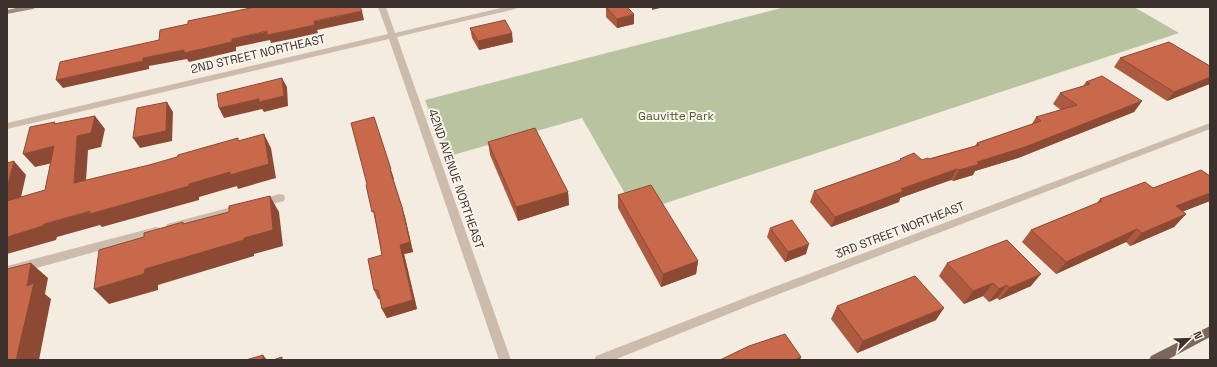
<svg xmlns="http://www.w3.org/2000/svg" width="1217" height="367" font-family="'Space Grotesk',sans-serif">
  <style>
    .green { fill: #b8c4a0 }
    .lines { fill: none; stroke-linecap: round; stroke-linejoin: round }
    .street { fill: #cdbbac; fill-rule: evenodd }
    .secondary { fill: #a18a7d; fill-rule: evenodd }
    .primary { fill: #7d675c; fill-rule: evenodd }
    .wall { fill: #ac5a40 }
    .shaded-wall { fill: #8c4a34 }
    .building { fill: #c8694b; stroke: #8c4a34 }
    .labels { text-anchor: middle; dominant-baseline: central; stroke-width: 4; stroke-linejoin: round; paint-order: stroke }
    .street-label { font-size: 12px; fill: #3b302b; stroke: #fbf5ee }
    .park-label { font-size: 12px; fill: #4a5a2e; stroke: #fbf5ee }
  </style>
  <rect width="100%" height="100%" fill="#f4ebe1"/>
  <!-- green -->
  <path class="green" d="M785,7H1134L1179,33L636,213L582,118L446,157L425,100Z"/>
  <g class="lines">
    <!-- street -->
    <g class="street">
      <path d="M378,7H386L395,33L505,7H519L515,9L397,37L511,360H499L389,39L7,129V123L388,34Z"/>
      <path d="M1210,123V129L758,302L614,360H594L596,356L750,296Z"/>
      <path d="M280,194L284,195L285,198L284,201L260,207L256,206L255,203L256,200Z"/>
      <path d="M243,204L247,205L248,208L247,211L171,231L167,230L166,227L167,224L171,223Z"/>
      <path d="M156,227L160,228L161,231L160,234L7,276V266Z"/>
    </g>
    <!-- secondary -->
    <path class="secondary" d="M21,7H37L33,9L7,14V10Z"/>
    <!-- primary -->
    <path class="primary" d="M1210,326V337L1167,360H1149L1151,356Z"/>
  </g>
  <!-- wall -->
  <g class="wall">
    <path d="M606,7L634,24L617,28L606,17Z"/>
    <path d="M470,28L513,42L479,50L472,38Z"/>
    <path d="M1120,58L1197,89L1167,101L1114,67Z"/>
    <path d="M1086,82L1142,101L1134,112L1018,158L975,171L973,175L953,181L951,180L900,198L899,202L831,227L810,202L814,191L899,161L900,159L922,160L929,159L975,146L977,143L1032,124L1036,117L1061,110L1053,104L1060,93L1083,86Z"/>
    <path d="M488,142L568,192L569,205L518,221L490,155Z"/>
    <path d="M1210,176V201L1182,211L1186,214L1174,227L1130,246L1126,242L1056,274L1022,242L1031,230L1097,203L1100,199Z"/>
    <path d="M393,179L405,217L413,252L404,254L417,309L387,318L382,309L380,299H378L374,290L382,255L375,220L367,184L394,179Z"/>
    <path d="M618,195L698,261L696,274L661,287L618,208Z"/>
    <path d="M770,228L806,254L785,262L767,237Z"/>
    <path d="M947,263L1031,286L999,300L997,298L989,302L983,296L964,304L939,276Z"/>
    <path d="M837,306L936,320L857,353L831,319Z"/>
  </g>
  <!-- shaded-wall -->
  <g class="shaded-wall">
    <path d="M652,7H664L652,10Z"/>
    <path d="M362,11L364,20L317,30L318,33L291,39L271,43L270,40L236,47V51L189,62L187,59L149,66V69L63,88L56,80L143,58Z"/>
    <path d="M634,14V24L617,28V19Z"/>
    <path d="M512,33L513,42L479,50L478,41Z"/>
    <path d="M1210,77V84L1197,89L1167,101L1174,92Z"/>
    <path d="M282,78L287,87L288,106L264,112L262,109L224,118L219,108Z"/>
    <path d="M1142,101L1134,112L1018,158L975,171L973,175L953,181L959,170L977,162Z"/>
    <path d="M167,102L173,112L172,141L140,148L133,138Z"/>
    <path d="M95,116L105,129L101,147L88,150L85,196L74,183L77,136Z"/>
    <path d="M374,117L394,179H393L405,217L413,252L404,254L417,309L387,318L382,309L400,245L390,170Z"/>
    <path d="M264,134L271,148L276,178L238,189L237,186L199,197V200L102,227L100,225L57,237L56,240L7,254V237L44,224L189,184Z"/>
    <path d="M54,146L66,160L35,167L23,154Z"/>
    <path d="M14,161L26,175L17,215L7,205V188Z"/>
    <path d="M957,169L951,180L900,198L899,202L831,227L835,217L901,189Z"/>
    <path d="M568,192L569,205L518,221L516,207Z"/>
    <path d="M1210,193V201L1164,219L1176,206Z"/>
    <path d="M270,196L279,212L283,246L254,254V256L158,285V290L109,304L94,289L145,269L244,238Z"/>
    <path d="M1186,214L1174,227L1130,246L1142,233Z"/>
    <path d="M1137,229L1126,242L1056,274L1066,262Z"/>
    <path d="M809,244L806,254L785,262L788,252Z"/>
    <path d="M698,261L696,274L661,287L663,274Z"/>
    <path d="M31,263L48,278L45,294L51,299L39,360H16L27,286Z"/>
    <path d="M1041,274L1031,286L999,300L1009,288Z"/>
    <path d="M993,283L983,296L964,304L973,291Z"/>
    <path d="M1007,285L997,298L989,302L999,289Z"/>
    <path d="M944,308L936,320L857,353L863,341Z"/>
    <path d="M263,355L267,360H263Z"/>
    <path d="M801,357L800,360H794Z"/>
  </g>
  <!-- building -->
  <g class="building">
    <path d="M255,7H360L362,11L314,21L315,25L287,31L267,35V31L232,39V42L184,53V50L143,58V61L56,80L60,62L159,40L160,30L188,24V21Z"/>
    <path d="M606,7H627L634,14L617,19Z"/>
    <path d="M505,20L512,33L478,41L470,28Z"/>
    <path d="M1169,42L1210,66V77L1174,92L1120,58Z"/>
    <path d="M1102,76L1142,101L1025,147L977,162L980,164L959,170L957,169L901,189L904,191L835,217L814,191L901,160L900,159L914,153L922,160L928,158L929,159L979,145L977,143L1041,121L1036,117L1077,105L1060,93L1090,84L1086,82Z"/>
    <path d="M282,78L284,96L259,102V99L219,108L217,94Z"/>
    <path d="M167,102L166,131L133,138L137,108Z"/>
    <path d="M95,116L91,133L77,136L74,183L149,165L177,157L178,155L238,138V141L264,134L269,164L230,175V172L189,184V186L90,214V211L44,224L43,226L7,237V201L45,190L54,146L23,154L30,127L55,122L54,124Z"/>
    <path d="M374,117L391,169L390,170L402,207L410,242L400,245L413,300L382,309L378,290H374L368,259L382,255L374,211L372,212L366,185L367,184L351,123Z"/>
    <path d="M535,128L568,192L516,207L488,142Z"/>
    <path d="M14,161L7,188V163Z"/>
    <path d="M1201,170L1210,176V193L1176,206L1186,214L1142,233L1137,229L1066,262L1031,230L1102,201L1100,199L1145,182L1153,188Z"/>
    <path d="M651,185L698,261L663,274L618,195Z"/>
    <path d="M270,196L273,230L244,238V240L145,269L144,274L94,289L99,250L144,237V233L183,222V224L229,212V206Z"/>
    <path d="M792,220L809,244L788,252L770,228Z"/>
    <path d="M1007,240L1041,274L1009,288L1007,285L999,289L993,283L973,291L947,263Z"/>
    <path d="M31,263L27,286L34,283L16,360H7V269Z"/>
    <path d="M915,276L944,308L863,341L837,306Z"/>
    <path d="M785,334L801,357L794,360H720L749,346Z"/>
    <path d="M263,355V360H246Z"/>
    <path d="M282,357V360H273Z"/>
  </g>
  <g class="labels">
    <!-- street labels -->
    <g class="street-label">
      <text transform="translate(258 54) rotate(-13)">2ND STREET NORTHEAST</text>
      <text transform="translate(456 179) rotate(71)">42ND AVENUE NORTHEAST</text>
      <text transform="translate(900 230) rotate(-21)">3RD STREET NORTHEAST</text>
    </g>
    <!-- park labels -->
    <g class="park-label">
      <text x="676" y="116">Gauvitte Park</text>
    </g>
  </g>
  <!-- border -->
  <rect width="1217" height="367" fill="none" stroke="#3b302b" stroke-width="16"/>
  <!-- north arrow -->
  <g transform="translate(1189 339) rotate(67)" stroke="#fbf5ee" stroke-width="3" paint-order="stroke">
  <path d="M0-3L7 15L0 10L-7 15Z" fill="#3b302b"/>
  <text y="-6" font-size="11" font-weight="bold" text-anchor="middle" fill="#3b302b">N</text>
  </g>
</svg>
